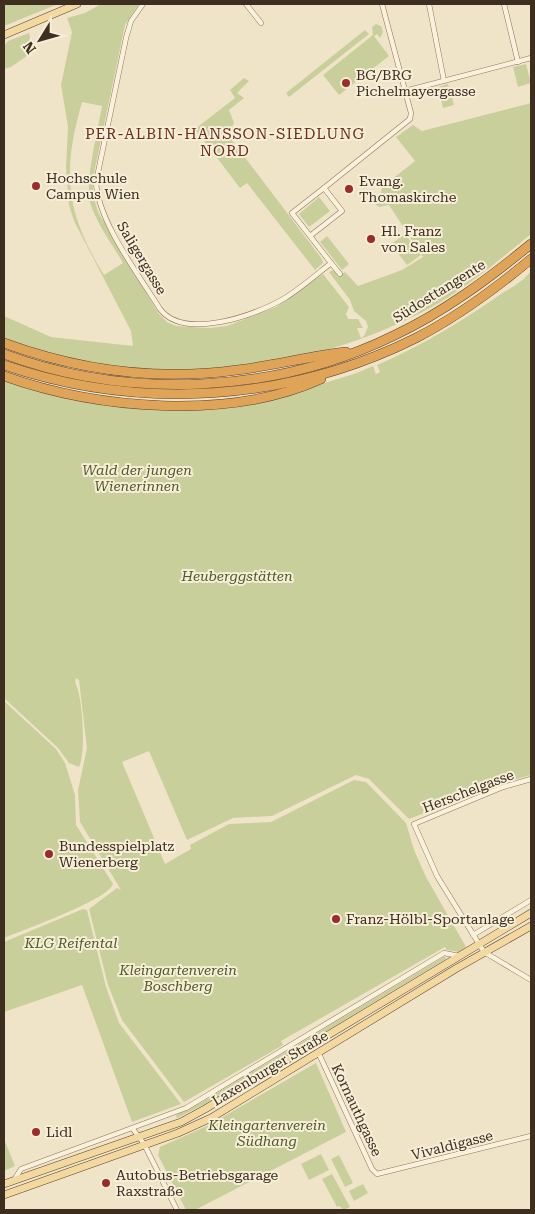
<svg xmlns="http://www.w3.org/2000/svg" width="535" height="1214" font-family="'Roboto Serif',serif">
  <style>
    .green { fill: #c9cf9b; fill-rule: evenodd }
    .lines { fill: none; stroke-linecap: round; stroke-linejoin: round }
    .minor-casing { stroke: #8d765c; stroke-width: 5.5 }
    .primary-casing { stroke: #5b4430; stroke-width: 8 }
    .motorway-casing { stroke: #5b4430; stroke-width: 10 }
    .minor { stroke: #faf1dc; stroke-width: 4.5 }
    .primary { stroke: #f3d9a0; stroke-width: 7 }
    .motorway { stroke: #e0a458; stroke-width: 9 }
    .poi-dot { fill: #9e2a2b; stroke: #f7eed8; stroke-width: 2 }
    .labels { text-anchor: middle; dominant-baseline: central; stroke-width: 4; stroke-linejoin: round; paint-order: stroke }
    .poi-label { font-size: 14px; fill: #3d2e20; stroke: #f7eed8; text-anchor: start }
    .street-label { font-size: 14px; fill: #3d2e20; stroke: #f7eed8 }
    .park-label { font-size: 14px; font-style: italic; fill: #4d5a26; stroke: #f7eed8 }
    .neighbourhood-label { font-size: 15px; letter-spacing: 1px; fill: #6b2e1e; stroke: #f7eed8 }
  </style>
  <rect width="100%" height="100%" fill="#f0e4c8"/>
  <!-- green -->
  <g class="green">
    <path d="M4,4H58L4,26Z"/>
    <path d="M101,4H139L125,25L93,178V195L98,212L159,314L167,322L176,326L209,328L227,326L276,307L323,274L349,307L346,314L348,319H358L363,328H357L361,338L364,336L368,327L366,321L354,311L350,300L329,272L333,270L339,277L345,272L358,286L402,270L423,257L389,205L379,207L371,201L381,193L382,187L415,161L396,137L413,125L422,131L531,103V234C499,260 467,288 430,308C346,354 229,380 133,369C89,364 46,353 4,340V316L51,337L133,346L131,331L74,221L69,205L66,167L68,127L61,85L72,32L67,18L85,13ZM82,102L102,106C98,130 85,180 90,202C96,223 112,244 123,263L104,275C65,211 62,173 82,102Z"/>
    <path d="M376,24L381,26L383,32L380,38L377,34L374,36L389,56L339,95L323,75L373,35L372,27Z"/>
    <path d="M365,30L369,34L289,97L286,93Z"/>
    <path d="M29,33L34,51L11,67L4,69V46L8,41Z"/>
    <path d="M526,64L531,83L518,87L513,67Z"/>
    <path d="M244,78L249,81L237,93L244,98L229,110L234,123L228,135L322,259L323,263L315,270L247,183L240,188L195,129L235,98L230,90Z"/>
    <path d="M448,84L454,105L443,108L438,87Z"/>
    <path d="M319,197L330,211L309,227L299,214Z"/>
    <path d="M405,234L421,255L407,265L391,244Z"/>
    <path d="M327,236L349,264L342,270L320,242Z"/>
    <path d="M531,271V775L506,782L409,819L369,779L356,775L272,816L233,818L187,840L149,751L122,762L165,864L191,849L190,845L229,824L271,822L348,783L354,780L366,782L406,823L414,850L426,877L466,947L459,952L447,950L445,947L281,1041L283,1045L184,1102L122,1020L108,985L89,909L117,888L121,890L80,822L78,790L87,748L79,680L76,678L75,682C83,697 86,753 79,767L69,763L58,748L4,698V380L148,409L272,399L354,374L373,366L376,374L380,372L377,365C421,346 459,323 498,296C510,288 522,283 531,271Z"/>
    <path d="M4,701L56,749L65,763L75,795L76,825L113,884C108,900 23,930 4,938Z"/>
    <path d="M83,909L87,910L106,987L119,1023L181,1104L132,1122L82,985L4,1012V942Z"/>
    <path d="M445,956L446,959L203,1105L177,1118L176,1115L202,1102Z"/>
    <path d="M316,1063L346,1132L195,1210H186L158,1155L160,1147L207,1126Z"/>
    <path d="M4,1139L15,1166L4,1171Z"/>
    <path d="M321,1154L329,1170L309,1180L301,1164Z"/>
    <path d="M339,1155L353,1183L345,1187L331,1159Z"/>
    <path d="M332,1174L350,1207L344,1210L339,1206L337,1207L322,1179Z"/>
    <path d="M363,1184L368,1193L354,1201L349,1191Z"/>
  </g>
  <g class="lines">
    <!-- minor casing -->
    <g class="minor-casing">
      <g id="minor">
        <path d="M143,4L131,21L126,38L96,182C98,222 139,275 160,309C184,341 257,315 285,298C301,288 316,275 331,263L292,213L324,188L342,211L310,236"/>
        <path d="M246,4L261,23"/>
        <path d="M429,4L444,81"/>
        <path d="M504,4L518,62"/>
        <path d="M405,91L531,58"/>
        <path d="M324,188L410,119L411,113L382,4"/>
        <path d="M331,263L340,274"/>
        <path d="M531,779L503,787L414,824L437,876L484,952L531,980"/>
        <path d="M473,935L531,900"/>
        <path d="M319,1054L372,1169L377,1174L531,1136"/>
        <path d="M133,1129L144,1144L177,1210"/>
        <path d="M14,1180L21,1169L186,1108L444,953L459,956"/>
      </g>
    </g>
    <!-- primary casing -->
    <g class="primary-casing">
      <g id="primary">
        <path d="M4,35L77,4"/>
        <path d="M4,1184L181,1122L205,1109L531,913"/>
        <path d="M4,1195L178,1133L211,1118L457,968L531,926"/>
      </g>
    </g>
    <!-- motorway casing -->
    <g class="motorway-casing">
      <g id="motorway">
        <path d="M4,343C78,370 158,381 237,370C273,366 309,356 346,352"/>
        <path d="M4,354C128,400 274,394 393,336C444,312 488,279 531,244"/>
        <path d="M4,365C139,411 288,402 416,338C457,317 495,289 531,259"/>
        <path d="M4,376C97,409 229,421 321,379"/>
      </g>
    </g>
    <!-- minor -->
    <use href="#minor" class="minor"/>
    <!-- primary -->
    <use href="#primary" class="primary"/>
    <!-- motorway -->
    <use href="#motorway" class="motorway"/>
  </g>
  <!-- markers -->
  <g class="poi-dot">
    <circle cx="346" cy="83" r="5"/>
    <circle cx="36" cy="186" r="5"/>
    <circle cx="349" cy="189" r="5"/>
    <circle cx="371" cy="239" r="5"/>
    <circle cx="49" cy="854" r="5"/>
    <circle cx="336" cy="919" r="5"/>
    <circle cx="36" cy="1132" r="5"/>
    <circle cx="106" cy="1183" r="5"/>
  </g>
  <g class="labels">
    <!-- poi labels -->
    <g class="poi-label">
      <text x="356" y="75">BG/BRG<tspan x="356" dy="16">Pichelmayergasse</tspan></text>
      <text x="46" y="178">Hochschule<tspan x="46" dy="16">Campus Wien</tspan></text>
      <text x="359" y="181">Evang.<tspan x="359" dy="16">Thomaskirche</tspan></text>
      <text x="381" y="231">Hl. Franz<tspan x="381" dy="16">von Sales</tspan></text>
      <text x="59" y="846">Bundesspielplatz<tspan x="59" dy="16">Wienerberg</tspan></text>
      <text x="346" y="919">Franz-Hölbl-Sportanlage</text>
      <text x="46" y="1132">Lidl</text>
      <text x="116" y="1175">Autobus-Betriebsgarage<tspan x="116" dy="16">Raxstraße</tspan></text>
    </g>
    <!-- street labels -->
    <g class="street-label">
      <text transform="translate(142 258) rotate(59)">Saligergasse</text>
      <text transform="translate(439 291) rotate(-32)">Südosttangente</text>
      <text transform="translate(468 791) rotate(-21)">Herschelgasse</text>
      <text transform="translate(270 1068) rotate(-31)">Laxenburger Straße</text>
      <text transform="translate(357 1110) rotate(65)">Kornauthgasse</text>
      <text transform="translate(452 1145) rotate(-14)">Vivaldigasse</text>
    </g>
    <!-- park labels -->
    <g class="park-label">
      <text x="137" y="470">Wald der jungen<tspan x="137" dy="16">Wienerinnen</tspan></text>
      <text x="237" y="576">Heuberggstätten</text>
      <text x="71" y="943">KLG Reifental</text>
      <text x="178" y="970">Kleingartenverein<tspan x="178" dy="16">Boschberg</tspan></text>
      <text x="267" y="1125">Kleingartenverein<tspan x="267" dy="16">Südhang</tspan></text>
    </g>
    <!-- neighbourhood labels -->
    <g class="neighbourhood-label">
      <text x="225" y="134">PER-ALBIN-HANSSON-SIEDLUNG<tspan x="225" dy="17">NORD</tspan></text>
    </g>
  </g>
  <!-- border -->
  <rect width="535" height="1214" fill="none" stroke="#3d2e20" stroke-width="10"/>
  <!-- north arrow -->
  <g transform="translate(40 40) rotate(233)" stroke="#f7eed8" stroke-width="4" paint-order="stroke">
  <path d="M0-4L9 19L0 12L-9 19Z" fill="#3d2e20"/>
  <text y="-8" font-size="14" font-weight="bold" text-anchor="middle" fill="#3d2e20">N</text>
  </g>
</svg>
